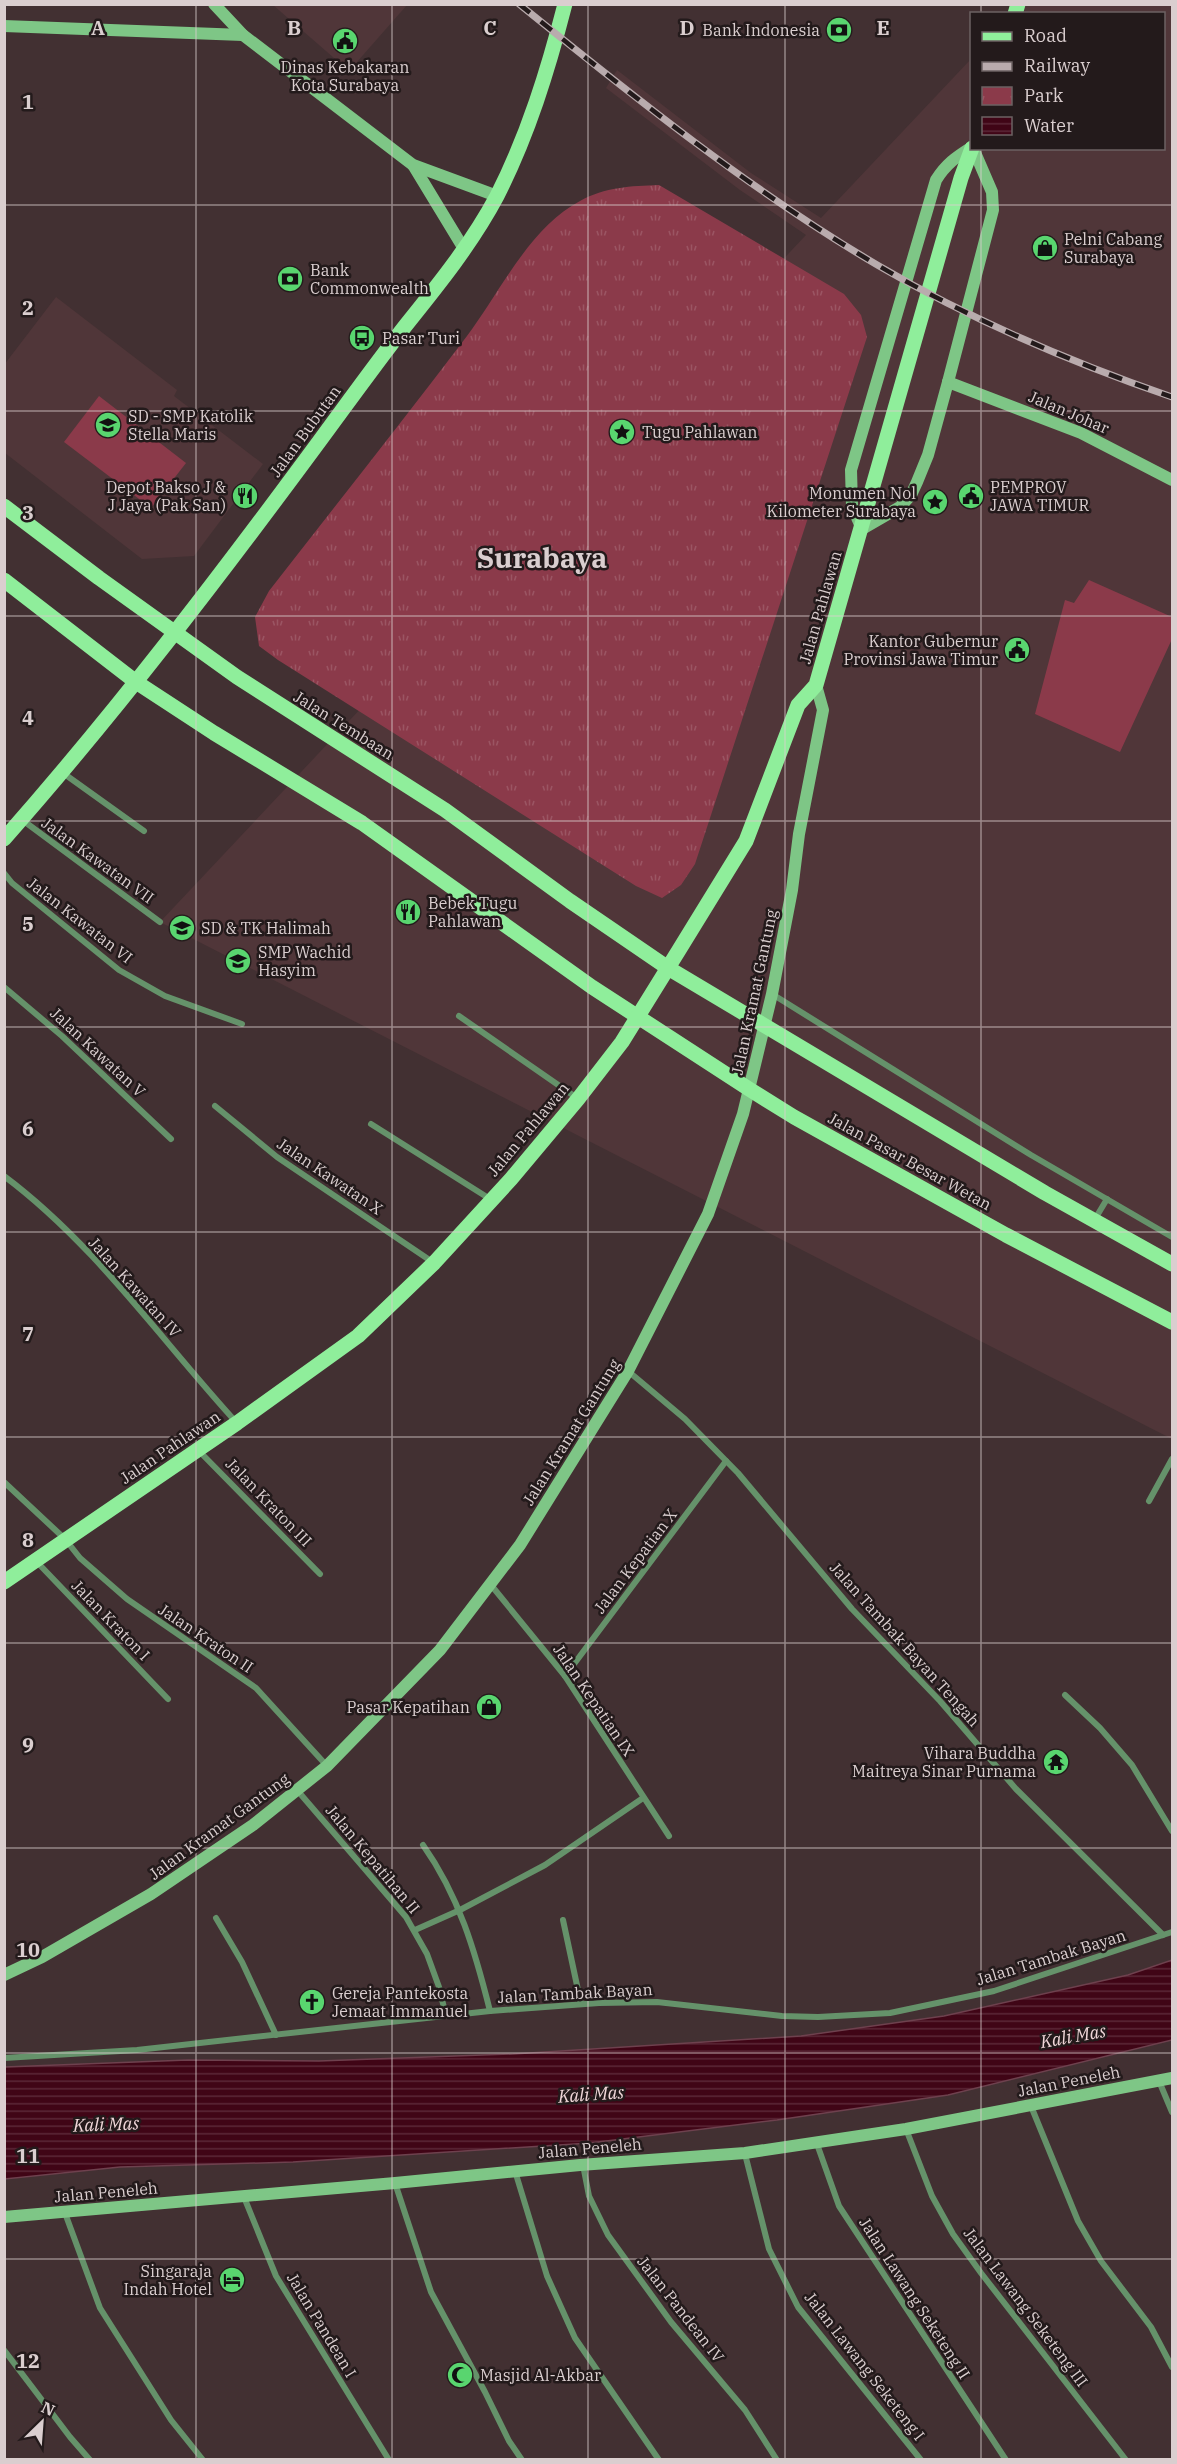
<svg xmlns="http://www.w3.org/2000/svg" width="1177" height="2464" font-family="'IBM Plex Serif',serif">
  <style>
    .built { fill: #503639 }
    .green { fill: #8b3a4a }
    .park { fill: url(#park-tufts) }
    .water { fill: url(#water-rules); stroke: #6e414e; stroke-width: 1.5 }
    .lines { fill: none; stroke-linecap: round; stroke-linejoin: round }
    .street { stroke: #65926a; stroke-width: 6 }
    .secondary { stroke: #7ec686; stroke-width: 12 }
    .primary { stroke: #8fee9b; stroke-width: 15 }
    .rail-casing { stroke: #b9abad; stroke-width: 7 }
    .rail { stroke: #231a1b; stroke-width: 4.5; stroke-dasharray: 14; stroke-linecap: butt }
    .grid { fill: none; stroke: #dacecf; stroke-width: 1.5; stroke-opacity: 0.55 }
    .labels { text-anchor: middle; dominant-baseline: central; stroke-width: 5; stroke-linejoin: round; paint-order: stroke }
    .poi-label { font-size: 16px; fill: #dacecf; stroke: #231a1b; text-anchor: start }
    .street-label { font-size: 16px; fill: #dacecf; stroke: #231a1b }
    .water-label { font-size: 18px; font-style: italic; fill: #f0d7d9; stroke: #231a1b }
    .town-label { font-size: 28px; font-weight: bold; fill: #dacecf; stroke: #231a1b }
    .grid-label { font-size: 20px; text-anchor: middle; font-weight: bold; fill: #dacecf; stroke: #231a1b; stroke-width: 5; stroke-linejoin: round; paint-order: stroke }
  </style>
  <defs>
    <pattern id="park-tufts" width="24" height="20" patternUnits="userSpaceOnUse" patternTransform="scale(1.5)"><rect width="24" height="20" fill="#8b3a4a"/><path d="M3 7l-1-3M5 7V3M7 7l1-3M15 17l-1-3M17 17v-4M19 17l1-3" fill="none" stroke="#9b5563"/></pattern>
    <pattern id="water-rules" width="6" height="5" patternUnits="userSpaceOnUse" patternTransform="scale(1.5)"><rect width="6" height="5" fill="#400516"/><path d="M0 2.5h6" fill="none" stroke="#5b2837"/></pattern>
  </defs>
  <rect width="100%" height="100%" fill="#423032"/>
  <!-- built -->
  <g class="built">
    <path d="M273,5H407L349,71Z"/>
    <path d="M1023,5H1172V1439L160,922L806,235L740,190L606,88L617,70L751,173L821,218L971,59L972,148H1164V14L1014,13Z"/>
    <path d="M56,297L177,390L174,396L263,464L194,556L142,559L5,453L4,365Z"/>
  </g>
  <!-- green -->
  <g class="green">
    <path d="M99,396L186,463L151,508L64,442Z"/>
    <path d="M1089,580L1172,617V639L1120,752L1035,714L1065,600L1074,603Z"/>
  </g>
  <!-- park -->
  <path class="park" d="M659,185L844,294L861,315L867,337L695,864L681,885L662,898L636,886L278,660L259,646L255,617L269,591C335,506 402,422 467,336C500,292 530,227 580,201C605,187 631,186 659,185Z"/>
  <!-- water -->
  <path class="water" d="M1172,1960V2040L948,2095L777,2120L590,2143L293,2162L120,2167L5,2179V2067L188,2060L319,2061L513,2054L801,2036L944,2016L1128,1975Z"/>
  <g class="lines">
    <!-- street -->
    <g class="street">
      <path d="M63,773L144,831"/>
      <path d="M21,819L160,922"/>
      <path d="M4,873L12,883L119,970L165,996L242,1024"/>
      <path d="M4,987L62,1036L171,1139"/>
      <path d="M772,994L1031,1155L1172,1237"/>
      <path d="M459,1016L577,1098"/>
      <path d="M215,1106L277,1157L434,1263"/>
      <path d="M371,1124L490,1199"/>
      <path d="M4,1176C95,1244 161,1340 237,1423"/>
      <path d="M1095,1219L1107,1199"/>
      <path d="M628,1371L685,1419L738,1473L852,1609L940,1701L1016,1789L1163,1935"/>
      <path d="M198,1450L320,1574"/>
      <path d="M4,1482L65,1539L80,1558L127,1599L256,1688L327,1766"/>
      <path d="M1149,1501L1172,1459"/>
      <path d="M36,1561L168,1699"/>
      <path d="M491,1585L565,1676L669,1836"/>
      <path d="M565,1676L726,1461"/>
      <path d="M1065,1695L1100,1728L1132,1765L1172,1831"/>
      <path d="M297,1790L406,1917L427,1954L439,1987L446,2016"/>
      <path d="M423,1845C459,1896 475,1951 490,2011"/>
      <path d="M216,1918L242,1962L276,2035"/>
      <path d="M563,1920L581,2004"/>
      <path d="M415,1930L460,1910L545,1865L643,1798"/>
      <path d="M4,2058L137,2050L490,2011L599,2003L657,2002L782,2016L818,2017L890,2013L994,1991L1172,1932"/>
      <path d="M1159,2081L1172,2112"/>
      <path d="M1031,2106L1078,2221L1101,2261L1151,2327L1172,2367"/>
      <path d="M906,2129L932,2196L953,2234L981,2273L1126,2460"/>
      <path d="M817,2144L839,2206L1006,2460"/>
      <path d="M745,2154L769,2249L798,2307L921,2460"/>
      <path d="M583,2165L589,2196L608,2235L671,2322L745,2410L777,2460"/>
      <path d="M515,2171L547,2276L575,2338L659,2460"/>
      <path d="M395,2183L431,2292L485,2392L509,2441L522,2460"/>
      <path d="M244,2197L276,2276L389,2460"/>
      <path d="M65,2213L100,2308L171,2420L203,2460"/>
      <path d="M4,2350L70,2437L90,2460"/>
    </g>
    <!-- secondary -->
    <g class="secondary">
      <path d="M214,4L243,35L413,165L497,196"/>
      <path d="M4,26L243,35"/>
      <path d="M972,147C956,157 946,164 936,180L851,470L852,506L862,529L900,507L911,495L917,482L928,455L948,382L993,210L992,192L973,148"/>
      <path d="M413,165L464,249"/>
      <path d="M948,382L1081,433L1172,480"/>
      <path d="M4,1975L42,1957L151,1894L253,1825L327,1766L440,1650L520,1545L628,1371L708,1214L743,1114L772,994L792,890L799,834L823,710L816,685"/>
      <path d="M4,2217L395,2183L580,2165L745,2153L906,2129L1172,2078"/>
    </g>
    <!-- primary -->
    <g class="primary">
      <path d="M1015,14L1018,4"/>
      <path d="M4,506L99,578L237,677L445,810L570,901L668,968L1045,1193L1172,1264"/>
      <path d="M4,580L136,682L214,733L362,823L592,987L749,1089L794,1117L1006,1235L1172,1322"/>
      <path d="M4,839C117,711 220,576 321,439C349,401 377,362 406,325C439,284 472,243 497,196C528,135 548,70 565,4"/>
      <path d="M4,1582L237,1423L358,1336L434,1263L511,1179L578,1099L622,1042L679,950L746,841L798,705L816,685L961,178L972,148"/>
    </g>
    <!-- rail casing -->
    <g class="rail-casing">
      <path id="rail" d="M519,4C634,97 751,191 879,266C970,319 1073,363 1172,397"/>
    </g>
    <!-- rail -->
    <use href="#rail" class="rail"/>
  </g>
  <!-- grid -->
  <path class="grid" d="M196,4V2460M392,4V2460M588,4V2460M785,4V2460M981,4V14M981,148V2460M4,205H1172M4,411H1172M4,616H1172M4,821H1172M4,1027H1172M4,1232H1172M4,1437H1172M4,1643H1172M4,1848H1172M4,2053H1172M4,2259H1172"/>
  <!-- icons -->
  <defs>
    <g id="bank-disc" transform="scale(1.35)"><circle r="9.5" fill="#59d56f" stroke="#231a1b"/><path d="M-6-4H6V4H-6ZM0-2.3a2.3 2.3 0 1 0 0 4.6a2.3 2.3 0 1 0 0-4.6Z" fill="#111"/></g>
    <g id="civic-disc" transform="scale(1.35)"><circle r="9.5" fill="#59d56f" stroke="#231a1b"/><path d="M-.6-6.5H3V-4.5H.6V-3L4-1V1h2V6H-6V1h2V-1L-.6-3ZM-1.2 2.5V6h2.4V2.5Z" fill="#111"/></g>
    <g id="shop-disc" transform="scale(1.35)"><circle r="9.5" fill="#59d56f" stroke="#231a1b"/><path d="M-5-2.5h2.3a2.7 3.5 0 0 1 5.4 0H5L5.5 6h-11ZM-1.5-2.5h3a1.5 2.3 0 0 0-3 0Z" fill="#111"/></g>
    <g id="bus-disc" transform="scale(1.35)"><circle r="9.5" fill="#59d56f" stroke="#231a1b"/><path d="M-5-6H5V4H4V6H2V4H-2V6H-4V4H-5ZM-3.5-4V0h7V-4ZM-3.5 1.2v1.5H-2V1.2ZM2 1.2v1.5H3.5V1.2Z" fill="#111"/></g>
    <g id="school-disc" transform="scale(1.35)"><circle r="9.5" fill="#59d56f" stroke="#231a1b"/><path d="M0-5L7-2L0 1L-7-2ZM-4 1L0 2.5L4 1V4Q0 6-4 4Z" fill="#111"/></g>
    <g id="sight-disc" transform="scale(1.35)"><circle r="9.5" fill="#59d56f" stroke="#231a1b"/><path d="M0-6L1.8-2.2L6-1.7L2.9 1.2L3.7 5.4L0 3.3L-3.7 5.4L-2.9 1.2L-6-1.7L-1.8-2.2Z" fill="#111"/></g>
    <g id="restaurant-disc" transform="scale(1.35)"><circle r="9.5" fill="#59d56f" stroke="#231a1b"/><path d="M-5-6h1v4h1v-4h1v4h1v-4h1v5L-1.5 .5V6h-2V.5L-5-1ZM5-6V6H3V1.5H1.5Q1.5-4 5-6Z" fill="#111"/></g>
    <g id="temple-disc" transform="scale(1.35)"><circle r="9.5" fill="#59d56f" stroke="#231a1b"/><path d="M0-6L5-2H3V0L6.5 2.5H4V6H1.5V3h-3V6H-4V2.5H-6.5L-3 0V-2H-5Z" fill="#111"/></g>
    <g id="church-disc" transform="scale(1.35)"><circle r="9.5" fill="#59d56f" stroke="#231a1b"/><path d="M-1.2-6h2.4v3.5h3.3v2.4h-3.3V6h-2.4V-.1h-3.3v-2.4h3.3Z" fill="#111"/></g>
    <g id="hotel-disc" transform="scale(1.35)"><circle r="9.5" fill="#59d56f" stroke="#231a1b"/><path d="M-6-4.5h1.5V1H6V5H4.5V3h-9V5H-6ZM-4 0a1.8 1.8 0 1 1 3.6 0ZM.5 0V-2.5h3Q6-2.5 6 0Z" fill="#111"/></g>
    <g id="mosque-disc" transform="scale(1.35)"><circle r="9.5" fill="#59d56f" stroke="#231a1b"/><path d="M3.5-4.9A6 6 0 1 0 3.5 4.9A5 5 0 1 1 3.5-4.9Z" fill="#111"/></g>
  </defs>
  <g fill-rule="evenodd">
    <use href="#bank-disc" x="839" y="30"/>
    <use href="#civic-disc" x="345" y="41"/>
    <use href="#shop-disc" x="1045" y="248"/>
    <use href="#bank-disc" x="290" y="279"/>
    <use href="#bus-disc" x="362" y="338"/>
    <use href="#school-disc" x="108" y="425"/>
    <use href="#sight-disc" x="622" y="432"/>
    <use href="#restaurant-disc" x="245" y="496"/>
    <use href="#civic-disc" x="971" y="496"/>
    <use href="#sight-disc" x="935" y="502"/>
    <use href="#civic-disc" x="1017" y="650"/>
    <use href="#restaurant-disc" x="408" y="912"/>
    <use href="#school-disc" x="182" y="928"/>
    <use href="#school-disc" x="238" y="961"/>
    <use href="#shop-disc" x="489" y="1707"/>
    <use href="#temple-disc" x="1056" y="1762"/>
    <use href="#church-disc" x="312" y="2002"/>
    <use href="#hotel-disc" x="232" y="2280"/>
    <use href="#mosque-disc" x="460" y="2375"/>
  </g>
  <g class="labels">
    <!-- poi labels -->
    <g class="poi-label">
      <text x="820" y="30" text-anchor="end">Bank Indonesia</text>
      <text x="345" y="67" text-anchor="middle">Dinas Kebakaran<tspan x="345" dy="18">Kota Surabaya</tspan></text>
      <text x="1064" y="239">Pelni Cabang<tspan x="1064" dy="18">Surabaya</tspan></text>
      <text x="310" y="270">Bank<tspan x="310" dy="18">Commonwealth</tspan></text>
      <text x="382" y="338">Pasar Turi</text>
      <text x="128" y="416">SD - SMP Katolik<tspan x="128" dy="18">Stella Maris</tspan></text>
      <text x="642" y="432">Tugu Pahlawan</text>
      <text x="226" y="487" text-anchor="end">Depot Bakso J &amp;<tspan x="226" dy="18">J Jaya (Pak San)</tspan></text>
      <text x="990" y="487">PEMPROV<tspan x="990" dy="18">JAWA TIMUR</tspan></text>
      <text x="916" y="493" text-anchor="end">Monumen Nol<tspan x="916" dy="18">Kilometer Surabaya</tspan></text>
      <text x="998" y="641" text-anchor="end">Kantor Gubernur<tspan x="998" dy="18">Provinsi Jawa Timur</tspan></text>
      <text x="428" y="903">Bebek Tugu<tspan x="428" dy="18">Pahlawan</tspan></text>
      <text x="201" y="928">SD &amp; TK Halimah</text>
      <text x="258" y="952">SMP Wachid<tspan x="258" dy="18">Hasyim</tspan></text>
      <text x="470" y="1707" text-anchor="end">Pasar Kepatihan</text>
      <text x="1036" y="1753" text-anchor="end">Vihara Buddha<tspan x="1036" dy="18">Maitreya Sinar Purnama</tspan></text>
      <text x="332" y="1993">Gereja Pantekosta<tspan x="332" dy="18">Jemaat Immanuel</tspan></text>
      <text x="212" y="2271" text-anchor="end">Singaraja<tspan x="212" dy="18">Indah Hotel</tspan></text>
      <text x="480" y="2375">Masjid Al-Akbar</text>
    </g>
    <!-- street labels -->
    <g class="street-label">
      <text transform="translate(1069 412) rotate(23)">Jalan Johar</text>
      <text transform="translate(305 431) rotate(-54)">Jalan Bubutan</text>
      <text transform="translate(820 607) rotate(-74)">Jalan Pahlawan</text>
      <text transform="translate(344 725) rotate(32)">Jalan Tembaan</text>
      <text transform="translate(98 860) rotate(36)">Jalan Kawatan VII</text>
      <text transform="translate(80 920) rotate(38)">Jalan Kawatan VI</text>
      <text transform="translate(754 992) rotate(-78)">Jalan Kramat Gantung</text>
      <text transform="translate(98 1052) rotate(43)">Jalan Kawatan V</text>
      <text transform="translate(528 1129) rotate(-50)">Jalan Pahlawan</text>
      <text transform="translate(910 1161) rotate(29)">Jalan Pasar Besar Wetan</text>
      <text transform="translate(330 1176) rotate(34)">Jalan Kawatan X</text>
      <text transform="translate(135 1287) rotate(48)">Jalan Kawatan IV</text>
      <text transform="translate(571 1432) rotate(-58)">Jalan Kramat Gantung</text>
      <text transform="translate(170 1447) rotate(-34)">Jalan Pahlawan</text>
      <text transform="translate(269 1502) rotate(46)">Jalan Kraton III</text>
      <text transform="translate(635 1561) rotate(-53)">Jalan Kepatian X</text>
      <text transform="translate(111 1620) rotate(46)">Jalan Kraton I</text>
      <text transform="translate(206 1638) rotate(34)">Jalan Kraton II</text>
      <text transform="translate(905 1644) rotate(48)">Jalan Tambak Bayan Tengah</text>
      <text transform="translate(594 1700) rotate(56)">Jalan Kepatian IX</text>
      <text transform="translate(219 1826) rotate(-36)">Jalan Kramat Gantung</text>
      <text transform="translate(373 1859) rotate(50)">Jalan Kepatihan II</text>
      <text transform="translate(1051 1957) rotate(-17)">Jalan Tambak Bayan</text>
      <text transform="translate(575 1993) rotate(-3)">Jalan Tambak Bayan</text>
      <text transform="translate(1069 2081) rotate(-11)">Jalan Peneleh</text>
      <text transform="translate(590 2148) rotate(-5)">Jalan Peneleh</text>
      <text transform="translate(106 2192) rotate(-5)">Jalan Peneleh</text>
      <text transform="translate(915 2298) rotate(57)">Jalan Lawang Seketeng II</text>
      <text transform="translate(1026 2307) rotate(53)">Jalan Lawang Seketeng III</text>
      <text transform="translate(681 2309) rotate(52)">Jalan Pandean IV</text>
      <text transform="translate(322 2325) rotate(59)">Jalan Pandean I</text>
      <text transform="translate(865 2366) rotate(52)">Jalan Lawang Seketeng I</text>
    </g>
    <!-- water labels -->
    <g class="water-label">
      <text transform="translate(1073 2036) rotate(-10)">Kali Mas</text>
      <text transform="translate(591 2094) rotate(-4)">Kali Mas</text>
      <text transform="translate(106 2124) rotate(-2)">Kali Mas</text>
    </g>
    <!-- town labels -->
    <g class="town-label">
      <text x="542" y="557">Surabaya</text>
    </g>
  </g>
  <g class="grid-label">
    <text x="98" y="35">A</text>
    <text x="294" y="35">B</text>
    <text x="490" y="35">C</text>
    <text x="687" y="35">D</text>
    <text x="883" y="35">E</text>
    <text x="28" y="109">1</text>
    <text x="28" y="315">2</text>
    <text x="28" y="520">3</text>
    <text x="28" y="725">4</text>
    <text x="28" y="931">5</text>
    <text x="28" y="1136">6</text>
    <text x="28" y="1341">7</text>
    <text x="28" y="1547">8</text>
    <text x="28" y="1752">9</text>
    <text x="28" y="1957">10</text>
    <text x="28" y="2163">11</text>
    <text x="28" y="2368">12</text>
  </g>
  <!-- border -->
  <rect width="1177" height="2464" fill="none" stroke="#dacecf" stroke-width="12"/>
  <!-- legend -->
  <rect x="970" y="12" width="195" height="138" fill="#231a1b" stroke="#6c6263" stroke-width="1.5"/>
  <rect x="982" y="32" width="30" height="9" fill="#8fee9b" stroke="#6c6263" stroke-width="1.5"/>
  <text x="1024" y="42" font-size="18" fill="#dacecf">Road</text>
  <rect x="982" y="62" width="30" height="9" fill="#b9abad" stroke="#6c6263" stroke-width="1.5"/>
  <text x="1024" y="72" font-size="18" fill="#dacecf">Railway</text>
  <rect x="982" y="87" width="30" height="18" fill="url(#park-tufts)" stroke="#6c6263" stroke-width="1.5"/>
  <text x="1024" y="102" font-size="18" fill="#dacecf">Park</text>
  <rect x="982" y="117" width="30" height="18" fill="url(#water-rules)" stroke="#6c6263" stroke-width="1.5"/>
  <text x="1024" y="132" font-size="18" fill="#dacecf">Water</text>
  <!-- north arrow -->
  <g transform="translate(42 2422) rotate(25)" stroke="#231a1b" stroke-width="4.5" paint-order="stroke">
  <path d="M0-4.5L10 22L0 15L-10 22Z" fill="#dacecf"/>
  <text y="-9" font-size="16" font-weight="bold" text-anchor="middle" fill="#dacecf">N</text>
  </g>
</svg>
